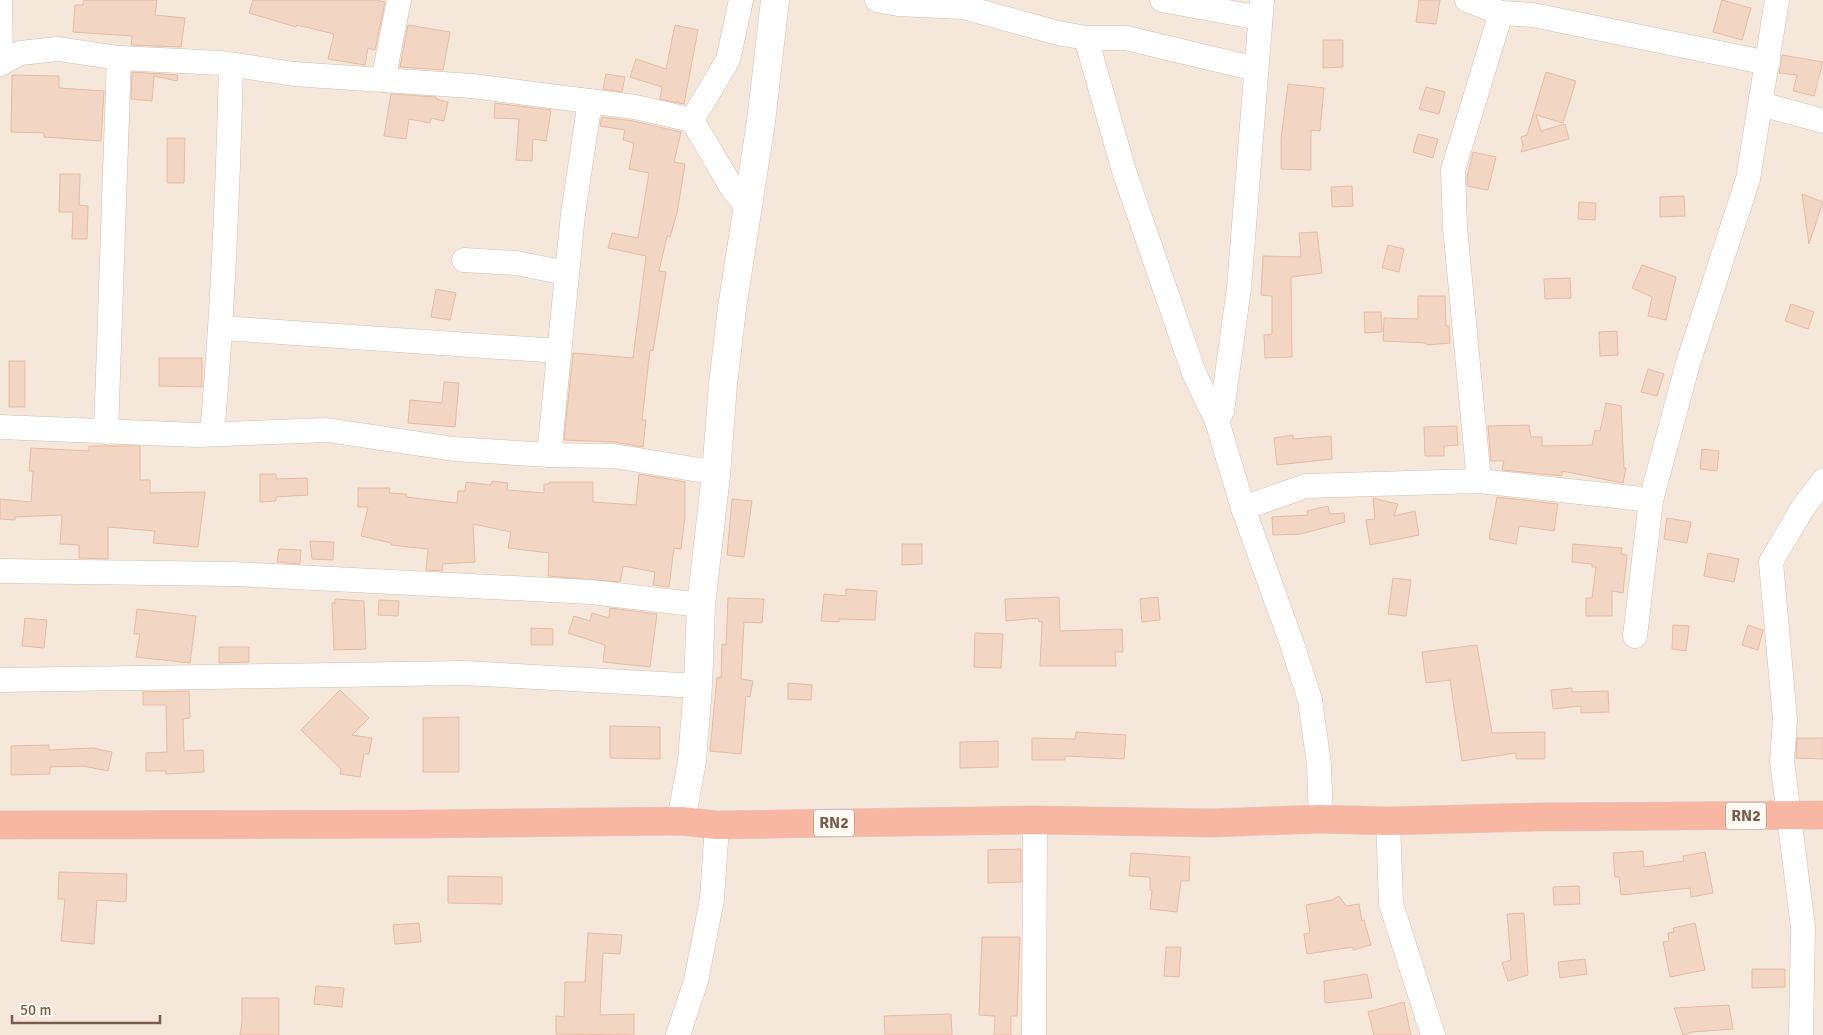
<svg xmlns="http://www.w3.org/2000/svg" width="1823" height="1035" font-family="Signika,sans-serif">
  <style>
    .residential { fill: #f5e8da }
    .building { fill: #f3d5c3; stroke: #e6bba3 }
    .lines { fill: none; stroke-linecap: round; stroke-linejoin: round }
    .street-casing { stroke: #d1beb0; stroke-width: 25 }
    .secondary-casing { stroke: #d6c0b0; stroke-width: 29 }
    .highway-casing { stroke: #dad1cd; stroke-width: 29 }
    .street { stroke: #fff; stroke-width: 24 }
    .secondary { stroke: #fff; stroke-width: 28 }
    .highway { stroke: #f7b7a3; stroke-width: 28 }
    .labels { text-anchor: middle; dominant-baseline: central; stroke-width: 5; stroke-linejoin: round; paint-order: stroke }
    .shield { fill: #fffaf3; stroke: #a28b7f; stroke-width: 1 }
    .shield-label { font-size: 16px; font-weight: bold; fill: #7a5c4d }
  </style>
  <rect width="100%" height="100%" fill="#fdf6ec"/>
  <!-- residential -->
  <rect class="residential" x="0" y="0" width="1823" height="1035"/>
  <!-- building -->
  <g class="building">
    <path d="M84,0H157L155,15L185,18L181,47L131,45L132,36L73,32L75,5H83Z"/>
    <path d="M253,0H376L385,2L375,50L368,48L365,65L328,59L334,34L297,25L296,27L249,13Z"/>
    <path d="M1419,0H1440L1436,24L1416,22Z"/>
    <path d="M1722,0L1751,8L1742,40L1713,32Z"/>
    <path d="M408,25L450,32L443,70L400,67Z"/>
    <path d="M675,25L698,30L684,104L660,99L662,87L630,77L636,59L666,69Z"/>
    <path d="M1323,40H1343V67L1323,68Z"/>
    <path d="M1782,55L1823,62L1814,96L1793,91L1797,75L1779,73Z"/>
    <path d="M132,72L178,75L177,81L154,76L152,101L131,99Z"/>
    <path d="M1546,72L1576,81L1563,123L1536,115L1541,131L1565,124L1569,139L1521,152L1523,146L1521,137L1527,135Z"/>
    <path d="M606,74L625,77L622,92L603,89Z"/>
    <path d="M12,75L59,76V88L104,91L101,141L44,137V133L11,132Z"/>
    <path d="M1288,84L1324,88L1320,131L1311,130V170L1281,169V139Z"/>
    <path d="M1426,87L1445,92L1439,114L1419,109Z"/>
    <path d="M391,94L436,97V99L448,102L444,121L431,118L430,123L409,119L406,139L384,136Z"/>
    <path d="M495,103L551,110L546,141L533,139L532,161L516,160L519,119L494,118Z"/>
    <path d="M602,117L633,121L681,132L674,162L685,164L677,213L670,237L667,236L659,271L666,272L653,351L650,350L642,420H646L643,447L614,442L564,440L573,353L633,358L646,256L608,248L612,233L638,238L649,173L629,169L634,143L623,140L625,130L600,126Z"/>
    <path d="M1418,134L1438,139L1433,158L1413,152Z"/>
    <path d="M167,138H185L184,183H167Z"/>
    <path d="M1473,152L1496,157L1488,190L1467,186V177Z"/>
    <path d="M60,174H80L79,205L88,206L87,239H72L73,212H59Z"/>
    <path d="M1352,186L1353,206L1332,207L1331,187Z"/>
    <path d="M1802,194L1823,202L1809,244Z"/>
    <path d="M1684,196L1685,216L1660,217V197Z"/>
    <path d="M1579,202L1596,203L1595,220L1578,219Z"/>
    <path d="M1317,232L1322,273L1291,277L1292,357L1265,358L1264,335L1272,334V296L1261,295L1263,256L1301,257L1299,233Z"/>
    <path d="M1388,245L1404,249L1399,272L1382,268Z"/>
    <path d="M1642,265L1676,277L1666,320L1648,316L1652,297L1632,288Z"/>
    <path d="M1570,278L1571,298L1545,299L1544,279Z"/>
    <path d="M436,289L456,293L450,320L431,317Z"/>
    <path d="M1418,296H1445L1446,326H1449L1450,343L1427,345L1426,343L1383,341L1384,318L1418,319Z"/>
    <path d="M1791,304L1814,312L1808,329L1785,321Z"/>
    <path d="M1364,312H1381L1382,332L1365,333Z"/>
    <path d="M1617,331L1618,355L1600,356L1599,332Z"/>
    <path d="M159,358H202V387L159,386Z"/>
    <rect x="9" y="361" width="16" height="46"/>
    <path d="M1648,369L1664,374L1657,396L1641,392Z"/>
    <path d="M444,382L459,383L455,427L408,423L410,400L442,403Z"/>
    <path d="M1606,403L1621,406L1624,468H1626L1623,483L1562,471V476L1502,470L1504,461H1491L1488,426L1529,425L1531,437H1542V446L1592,445L1595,430L1600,431Z"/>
    <path d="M1457,426L1458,445L1444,446V456H1425L1424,427Z"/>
    <path d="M1293,435V439L1331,436L1332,459L1277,465L1274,438Z"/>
    <path d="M89,446H140V480H150V493L205,492L198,547L153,543L155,531L108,527V559L79,558V545L60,544L62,515L15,517V520L0,519V499L31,502L33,471H29L31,448L89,451Z"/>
    <path d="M1702,449L1719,451L1717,471L1700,469Z"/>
    <path d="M260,474H276V479L307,478L308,495L276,497V501L260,502Z"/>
    <path d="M639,474L685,482V517L681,549L674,548L669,587L653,585L655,572L623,566L620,582L548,576L549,553L508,548L511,532L473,524L475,562L443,564L442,571L426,570L428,549L391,545V543L361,536L368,507H358V488H390L389,493L406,494V497L457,503L458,491H465L466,482L491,485L492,481L508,483L507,490L544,493V484H549V482H593V502L636,505Z"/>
    <path d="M1497,497L1558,504L1554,531L1519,526L1516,544L1489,539Z"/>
    <path d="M1373,498L1398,504L1394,516L1415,511L1419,535L1370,545L1366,520L1375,519Z"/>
    <path d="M732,499L752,501L744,557L727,555Z"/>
    <path d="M1328,506L1330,514L1344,513L1345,522L1301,534L1273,535L1272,517L1308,515L1307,511Z"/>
    <path d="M1667,518L1691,522L1687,543L1664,539Z"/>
    <path d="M310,541L334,542L333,560L312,559Z"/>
    <path d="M902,544H922V564L902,565Z"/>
    <path d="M1573,544L1622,548L1621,554L1627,555L1623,593L1612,591V616H1586V598H1592L1596,567H1592V564L1572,562Z"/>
    <path d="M279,549L301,550L300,564L277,562Z"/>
    <path d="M1708,553L1739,559L1734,582L1704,576Z"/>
    <path d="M1393,578L1411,580L1406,616L1388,614Z"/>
    <path d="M846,589L877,591L875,620L839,619V622L821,621L824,594L846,596Z"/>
    <path d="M1059,597L1060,631L1122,629L1123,652H1115L1116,666H1040L1042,622H1039L1038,618L1006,621L1005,599Z"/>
    <path d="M1158,597L1160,620L1142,622L1140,599Z"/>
    <path d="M728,598L764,599L762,623L744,622L741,679L753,681L750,697L746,696L741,754L710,751L717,677L721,678L722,644L726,645Z"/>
    <path d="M335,599L364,601L366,649L334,650L332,603H335Z"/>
    <path d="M379,600L399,601L398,616L378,615Z"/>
    <path d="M610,608L657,614L650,667L603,662L605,645L568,633L574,616L590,621L592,613L609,618Z"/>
    <path d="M137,609L196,616L190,663L136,657L140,634H134Z"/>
    <path d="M25,618L47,620L44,648L22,646Z"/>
    <path d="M1673,625L1689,626L1686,651L1672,649Z"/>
    <path d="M1748,625L1763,630L1758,650L1742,645Z"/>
    <path d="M531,628L553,629V645H531Z"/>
    <path d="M975,633L1003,634L1001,668L974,667Z"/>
    <path d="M1477,645L1492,733L1545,732V759H1516V753L1462,761L1450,680L1426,683L1422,652Z"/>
    <path d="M219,647H249V662L219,663Z"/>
    <path d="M788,683L812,685L811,700L788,699Z"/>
    <path d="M1572,688V692L1608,691L1609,712L1581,713V706L1553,709L1551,690Z"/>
    <path d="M340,690L369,718L352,735L372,738L369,754H364L360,777L340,774L341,769L301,730Z"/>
    <path d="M189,691L190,718L183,719L184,751L203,750L204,772L166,774V771H146V753L167,752L166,705H143V692Z"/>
    <path d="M459,717V772H423V718Z"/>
    <path d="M610,726L660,727V759L610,758Z"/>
    <path d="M1076,732L1126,735L1124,759L1065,756V760H1032V738L1075,739Z"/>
    <path d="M1797,738H1823V759L1796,758Z"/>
    <path d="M998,741V767L960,768V742Z"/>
    <path d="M49,745V750L93,748L112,752L108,771L83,766L50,767V774L11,775V746Z"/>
    <path d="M1021,849V882L988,883V850Z"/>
    <path d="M1643,851L1644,867L1684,861L1683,856L1705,852L1713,893L1691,897L1690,888L1621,895L1619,877H1615L1613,853Z"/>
    <path d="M1131,853L1190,857L1189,881H1181L1177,912L1150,909L1152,890H1150V877L1129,876Z"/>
    <path d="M59,872L127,874L126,902L97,900L94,944L61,941L65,899H58Z"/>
    <path d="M448,876L502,877V904L448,903Z"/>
    <path d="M1579,886L1580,904L1554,905L1553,887Z"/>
    <path d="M1339,896L1346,906L1359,904L1362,921L1364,920L1371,945L1353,950V947L1307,954L1304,934L1310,933L1306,905L1332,900Z"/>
    <path d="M1524,913L1528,975L1508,981L1502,963L1511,960L1507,914Z"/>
    <path d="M419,923L421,942L395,944L393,925Z"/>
    <path d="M1695,923L1705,970L1670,977L1663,942L1669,941L1668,933L1674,932L1673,928Z"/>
    <path d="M588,933L622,935L620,954L603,953L600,1015L634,1014V1035L556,1034V1016L564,1017L565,982H585Z"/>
    <path d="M982,937H1020L1017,1016H1011V1035H994L995,1016L979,1015Z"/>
    <path d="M1166,947H1181L1179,977L1164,976Z"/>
    <path d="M1585,959L1587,974L1560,978L1558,962Z"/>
    <path d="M1752,969H1785V987L1752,988Z"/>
    <path d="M1367,974L1372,998L1325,1003L1324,981Z"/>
    <path d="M316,986L344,988L342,1007L314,1004Z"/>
    <path d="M242,998H279V1035H240L242,1021Z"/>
    <path d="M1404,1002L1411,1035H1374L1368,1012Z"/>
    <path d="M1729,1005L1733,1029L1692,1032L1683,1035L1674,1008Z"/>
    <path d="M951,1014L952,1035H885L884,1016Z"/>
  </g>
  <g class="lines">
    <!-- street casing -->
    <g class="street-casing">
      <g id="street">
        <path d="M0,0L1,63"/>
        <path d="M877,0L898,4L963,7L1058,33L1086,38H1126L1256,69"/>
        <path d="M1162,0L1260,18"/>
        <path d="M1262,0L1239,288L1222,411L1217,421L1243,508L1292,644L1310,700L1319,765L1321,819"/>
        <path d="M1467,0L1501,13L1533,15L1768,63"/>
        <path d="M1086,38L1124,171L1194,373L1217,421"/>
        <path d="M0,64L20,53L58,49L119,58L222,63L294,74L472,86L635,107L692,120L732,188L748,207"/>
        <path d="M383,80L399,0"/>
        <path d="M1761,104L1823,121"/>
        <path d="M692,120L728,60L741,0"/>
        <path d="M464,260L516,263L566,273"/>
        <path d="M222,328L559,351"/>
        <path d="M0,427L198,435L327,430L454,449L549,455L614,456L717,473"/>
        <path d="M106,432L119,58"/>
        <path d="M212,434C223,311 228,188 231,65"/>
        <path d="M549,455L573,214L590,101"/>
        <path d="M1479,481L1455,227L1453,170L1501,13"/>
        <path d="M1243,508L1306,486L1479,481L1651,500"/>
        <path d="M0,571L234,574L591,592L701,605"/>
        <path d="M1635,636L1651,500L1688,363L1748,179L1777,0"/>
        <path d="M0,680L465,673L698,686"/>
        <path d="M1388,821L1391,904L1433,1035"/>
        <path d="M678,1035L696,981L712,899L717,825"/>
        <path d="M1034,1035L1035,820"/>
        <path d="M1801,1035L1803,927L1782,761L1785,720L1771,562L1802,509L1823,481"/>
      </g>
    </g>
    <!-- secondary casing -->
    <g class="secondary-casing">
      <path id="secondary" d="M681,821L692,761L698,686L701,605L716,475L723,384L732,308L761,122L775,0"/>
    </g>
    <!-- highway casing -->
    <g class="highway-casing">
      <path id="highway" d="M0,825L429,824L681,821L717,825L1035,820L1212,823L1321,819L1388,821L1539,817L1823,815"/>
    </g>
    <!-- street -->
    <use href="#street" class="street"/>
    <!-- secondary -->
    <use href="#secondary" class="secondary"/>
    <!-- highway -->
    <use href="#highway" class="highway"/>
  </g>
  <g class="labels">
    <!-- shield labels -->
    <g class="shield">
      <rect x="1726" y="802.5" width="40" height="27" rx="4"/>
      <rect x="814" y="809.5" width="40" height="27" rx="4"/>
    </g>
    <g class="shield-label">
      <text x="1746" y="816">RN2</text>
      <text x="834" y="823">RN2</text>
    </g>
  </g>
  <!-- scale -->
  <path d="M12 1015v8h148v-8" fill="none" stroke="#7a5c4d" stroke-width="2.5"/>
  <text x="20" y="1015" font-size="15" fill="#7a5c4d" stroke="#fffaf3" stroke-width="4" paint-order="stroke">50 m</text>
</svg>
